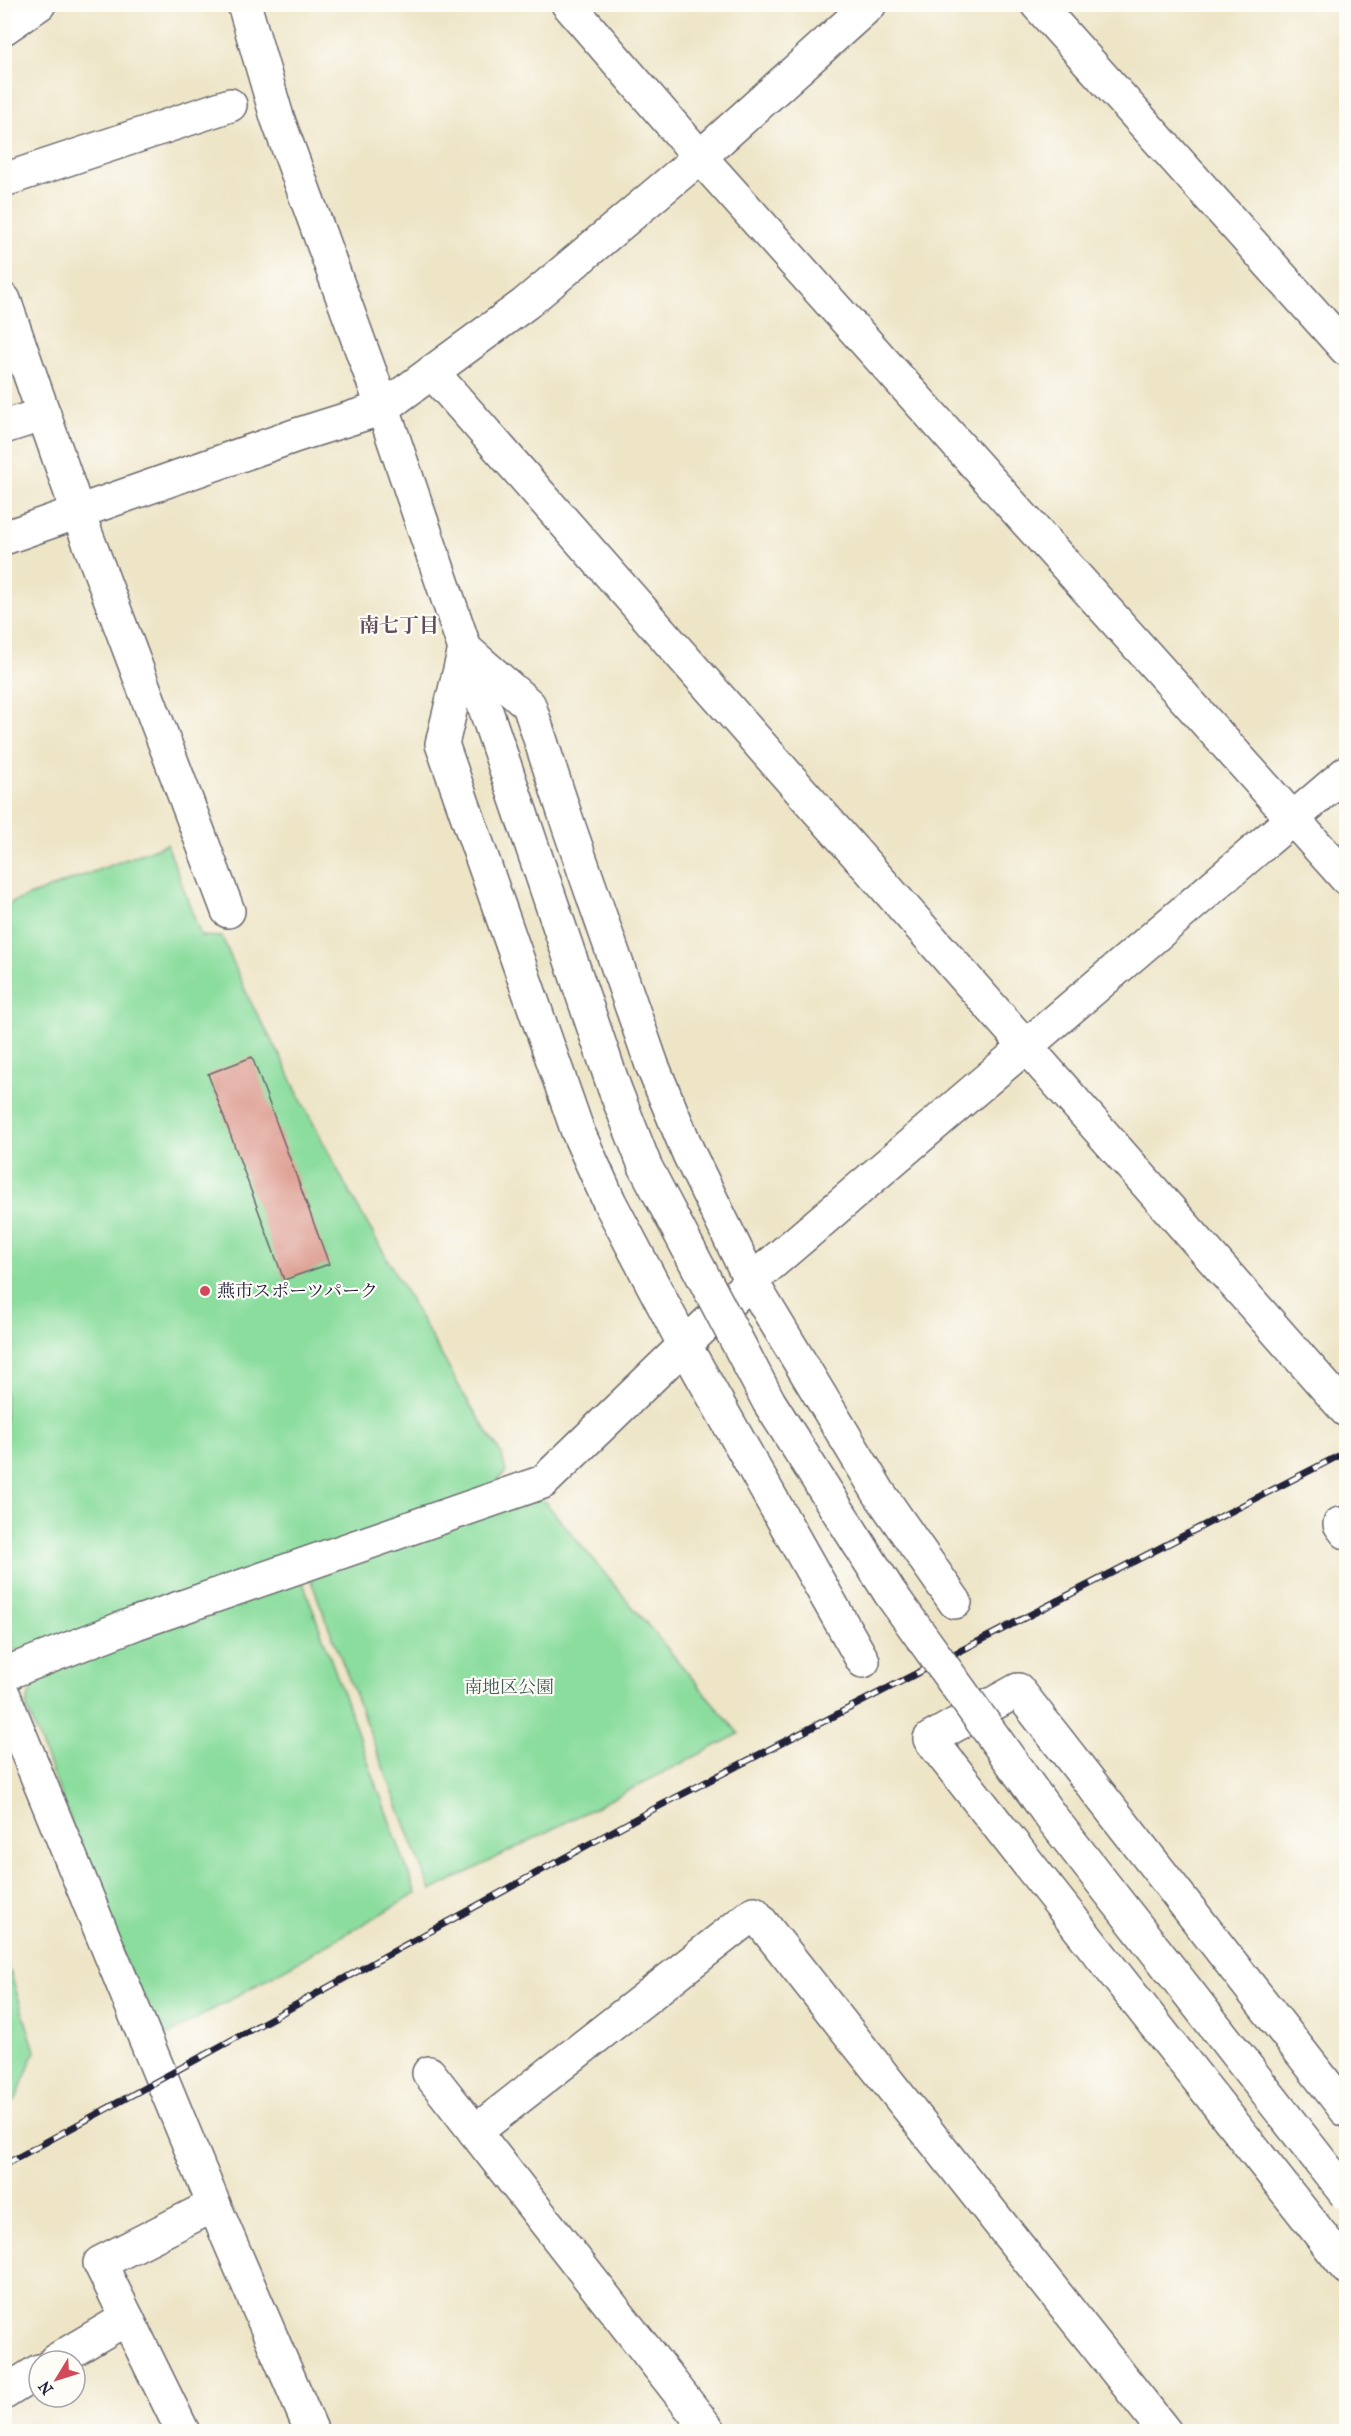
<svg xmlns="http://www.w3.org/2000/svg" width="1351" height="2436" font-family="'IM FELL French Canon','Noto Serif JP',serif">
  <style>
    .green { fill: #8bdd9e; stroke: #56806c; stroke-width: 1.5 }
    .building { fill: #de9e93 }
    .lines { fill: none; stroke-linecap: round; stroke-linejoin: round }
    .street-casing { stroke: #69666c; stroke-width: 36 }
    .secondary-casing { stroke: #69666c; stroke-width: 36 }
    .highway-casing { stroke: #69666c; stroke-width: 36 }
    .street { stroke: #fff; stroke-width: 33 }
    .secondary { stroke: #fff; stroke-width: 33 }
    .highway { stroke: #fff; stroke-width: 33 }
    .rail-casing { stroke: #22223b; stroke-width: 7 }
    .rail { stroke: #fdfcf7; stroke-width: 4.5; stroke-dasharray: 14; stroke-linecap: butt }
    .secondary-bridge-casing { stroke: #69666c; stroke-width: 36; stroke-linecap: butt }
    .secondary-bridge { stroke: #fff; stroke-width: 33 }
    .poi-dot { fill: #d1495b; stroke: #fdfcf7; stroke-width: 2 }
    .labels { text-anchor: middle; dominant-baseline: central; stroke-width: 4.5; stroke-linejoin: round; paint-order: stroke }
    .poi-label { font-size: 18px; fill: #22223b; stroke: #fdfcf7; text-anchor: start }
    .park-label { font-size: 18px; fill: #425a59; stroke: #fdfcf7 }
    .neighbourhood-label { font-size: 20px; font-weight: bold; fill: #644d5a; stroke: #fdfcf7 }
  </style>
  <rect width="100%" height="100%" fill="#fdfcf7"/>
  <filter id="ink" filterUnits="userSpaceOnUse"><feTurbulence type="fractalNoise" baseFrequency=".0167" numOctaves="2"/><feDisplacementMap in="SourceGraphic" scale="12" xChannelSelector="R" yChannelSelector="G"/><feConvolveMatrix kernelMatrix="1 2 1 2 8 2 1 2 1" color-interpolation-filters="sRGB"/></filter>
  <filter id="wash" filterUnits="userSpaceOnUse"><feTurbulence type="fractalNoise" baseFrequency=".008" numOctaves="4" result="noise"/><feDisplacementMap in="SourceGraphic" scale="24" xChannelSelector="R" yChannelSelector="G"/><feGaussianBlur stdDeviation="1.35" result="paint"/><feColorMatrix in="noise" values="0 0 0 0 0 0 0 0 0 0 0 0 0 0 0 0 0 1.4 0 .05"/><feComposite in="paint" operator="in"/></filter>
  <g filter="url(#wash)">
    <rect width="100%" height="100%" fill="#eee5c7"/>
    <!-- green -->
    <g class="green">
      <path d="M167,844L201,936L222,937L250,1001L283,1061L298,1094L346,1186L464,1395L502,1455L506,1472L485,1491L17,1659L5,1618V905Z"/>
      <path d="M539,1495L739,1734L431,1891L308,1573Z"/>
      <path d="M301,1577L416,1894L163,2038L127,1966L26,1705L33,1684L64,1665Z"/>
      <path d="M5,1956L35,2051L16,2099L5,2111Z"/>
    </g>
    <g id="blocks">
      <!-- building -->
      <path class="building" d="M252,1057L329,1264L284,1280L208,1074Z"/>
    </g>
  </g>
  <g filter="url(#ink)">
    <use href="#blocks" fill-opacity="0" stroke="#69666c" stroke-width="1.5"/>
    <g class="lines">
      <!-- street casing -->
      <g class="street-casing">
        <g id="street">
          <path d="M568,4L700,157L1346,878"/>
          <path d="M1037,4L1346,349"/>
          <path d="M4,180L230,105"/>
          <path d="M4,300L78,513L228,911"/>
          <path d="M432,372L1346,1410"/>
          <path d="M4,427L44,414"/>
          <path d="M4,538L297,435L383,408L525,304L700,157L870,4"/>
          <path d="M1340,1524L1346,1532"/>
          <path d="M863,1661L684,1344L609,1201L578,1132L442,744L465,649L529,705L569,827L652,1065L689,1154L751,1281L879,1493L955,1602"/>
          <path d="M4,1674L136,1623L543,1482L751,1281L1346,773"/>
          <path d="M4,1696L214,2205L312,2432"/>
          <path d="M429,2073L710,2432"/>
          <path d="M1346,2110L1018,1690L930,1739L1346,2267"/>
          <path d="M475,2132L754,1913L1165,2432"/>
          <path d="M55,2361L127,2318"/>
          <path d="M4,2393L39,2371"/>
          <path d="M183,2432L100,2263L214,2205"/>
        </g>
      </g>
      <!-- secondary casing -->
      <g class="secondary-casing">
        <path id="secondary" d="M244,4L277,117L383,408L614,1087"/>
      </g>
      <!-- highway casing -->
      <g class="highway-casing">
        <path id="highway" d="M4,28L39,4"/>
      </g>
      <!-- street -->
      <use href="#street" class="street"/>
      <!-- secondary -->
      <use href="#secondary" class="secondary"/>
      <!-- highway -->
      <use href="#highway" class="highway"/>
      <!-- rail casing -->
      <g class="rail-casing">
        <path id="rail" d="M4,2165L646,1813L1346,1452"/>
      </g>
      <!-- rail -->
      <use href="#rail" class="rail"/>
      <!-- secondary-bridge casing -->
      <g class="secondary-bridge-casing">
        <path id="secondary-bridge" d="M614,1087L645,1166L769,1402L890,1593L1051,1817L1346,2194"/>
      </g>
      <!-- secondary-bridge -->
      <use href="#secondary-bridge" class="secondary-bridge"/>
    </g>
  </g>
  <!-- markers -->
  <circle class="poi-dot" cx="205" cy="1291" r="6"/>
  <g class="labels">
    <!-- poi labels -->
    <g class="poi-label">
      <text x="217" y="1291">燕市スポーツパーク</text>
    </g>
    <!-- park labels -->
    <g class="park-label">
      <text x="509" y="1687">南地区公園</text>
    </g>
    <!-- neighbourhood labels -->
    <g class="neighbourhood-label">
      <text x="399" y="625">南七丁目</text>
    </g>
  </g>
  <!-- margin -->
  <rect width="1351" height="2436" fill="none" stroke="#fdfcf7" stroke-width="24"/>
  <!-- north arrow -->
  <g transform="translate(57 2379) rotate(232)"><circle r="28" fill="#fdfcf7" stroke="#a5a5ac" stroke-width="1.5"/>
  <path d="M0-4.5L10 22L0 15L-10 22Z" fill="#d1495b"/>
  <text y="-9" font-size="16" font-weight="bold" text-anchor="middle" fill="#22223b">N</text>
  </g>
</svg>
